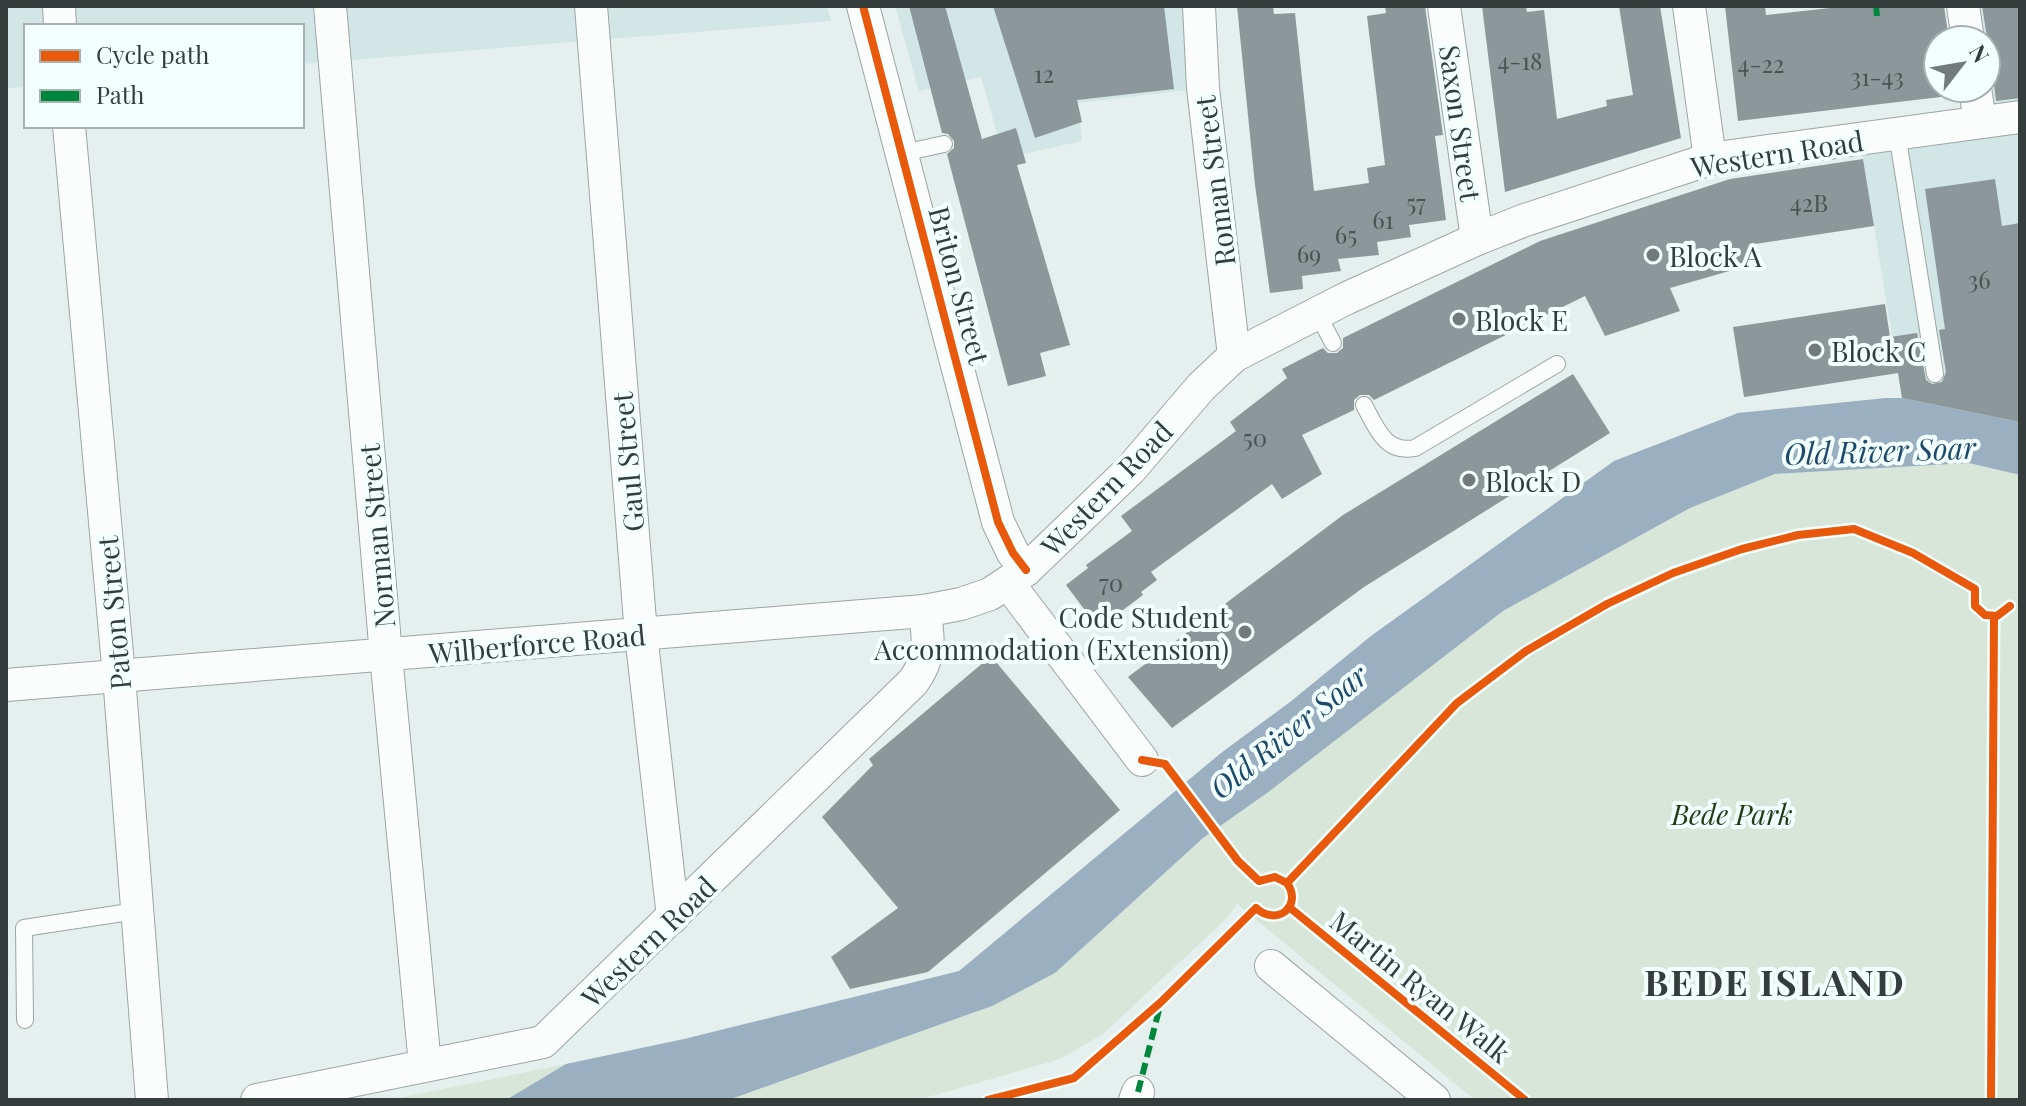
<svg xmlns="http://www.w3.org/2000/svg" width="2026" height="1106" font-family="'Playfair Display',serif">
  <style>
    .built { fill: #d1e6e5 }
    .green { fill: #d7e6d9 }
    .water { fill: #9aafbf }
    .building { fill: #8b9799 }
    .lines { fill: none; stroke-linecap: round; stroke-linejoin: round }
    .service-casing { stroke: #9ca5a4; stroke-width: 18 }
    .minor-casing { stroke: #9ca5a4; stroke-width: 34 }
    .service { stroke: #fbfdfc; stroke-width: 16 }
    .minor { stroke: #fbfdfc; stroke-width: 32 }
    .quiet { stroke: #00873e; stroke-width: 6; stroke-dasharray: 12 6; stroke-linecap: butt }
    .cycleway-casing { stroke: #f2fffe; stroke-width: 13 }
    .cycleway { stroke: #e8590c; stroke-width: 8 }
    .poi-dot { fill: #727b7a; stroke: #f2fffe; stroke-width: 3 }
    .labels { text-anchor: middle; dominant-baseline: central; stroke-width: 8; stroke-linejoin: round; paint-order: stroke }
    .number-label { font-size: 24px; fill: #4a5453 }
    .street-label { font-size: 28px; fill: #343d3c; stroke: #f2fffe }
    .poi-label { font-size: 28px; fill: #343d3c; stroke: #f2fffe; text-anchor: start }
    .park-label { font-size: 28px; font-style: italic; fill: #1e3b13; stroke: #f2fffe }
    .water-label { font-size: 30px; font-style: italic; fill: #1e496a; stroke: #f2fffe }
    .district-label { font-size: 36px; font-weight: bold; letter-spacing: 2px; fill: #343d3c; stroke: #f2fffe }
  </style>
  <rect width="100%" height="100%" fill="#e4efee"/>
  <!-- built -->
  <g class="built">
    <path d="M6,6H827L831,21L302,64V26H26V87L6,88Z"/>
    <path d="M895,6H1193L1203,88L1078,103L1082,141L1004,158L981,77L919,91Z"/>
    <path d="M1963,6H2020V422L1902,398L1860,139L1980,122L1986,88V40H1968Z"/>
  </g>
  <!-- green -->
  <g class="green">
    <path d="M1969,463L2020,475V1100H1475L1237,904L1227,918L1103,1034L1060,1059L918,1100H728L992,1006L1055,973L1203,838L1503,611L1690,508L1775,474Z"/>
    <path d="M566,1064L506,1100H389Z"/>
  </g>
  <!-- water -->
  <path class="water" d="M1886,398H1902L2020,422V475L1969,463L1775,474L1690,508L1503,611L1267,793L1203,838L1055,973L992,1006L728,1100H506L566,1064L684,1039L959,971L1221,753L1290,702L1371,636L1614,461L1738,413Z"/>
  <!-- building -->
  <g class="building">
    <path d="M909,6H945L982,139L1016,128L1026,163L1017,165L1070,345L1040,353L1046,376L1008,386L947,154L954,148V141L948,134L942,133Z"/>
    <path d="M993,6H1164L1174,89L1077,100L1082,122L1035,138Z"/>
    <path d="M1237,6H1273L1274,14L1295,13L1314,191L1369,183L1367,168L1385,165L1367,16L1386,13L1385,6H1425L1443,135L1435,136L1446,220L1409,225L1411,237L1377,242L1379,255L1338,259L1341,271L1302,276L1303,289L1270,293L1255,185Z"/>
    <path d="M1482,6H1526L1527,12L1544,10L1557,119L1607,106L1606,100L1633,95L1619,6H1660L1681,138L1505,192Z"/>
    <path d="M1725,6H1765L1766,15L1830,8V6H1944L1949,40H1938V88H1956L1957,95L1738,121Z"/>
    <path d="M1982,6H2020V98L1996,101L1994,84L1986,73L1987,37Z"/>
    <path d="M1863,159L1874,226L1755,244L1761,262L1670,288L1680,311L1605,336L1585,296L1374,400L1369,395H1360L1354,400V410L1302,435L1322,474L1282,499L1272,484L1151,572L1157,580L1141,592L1143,595L1119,613L1117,609L1096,625L1066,585L1088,568L1086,565L1132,531L1121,516L1236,431L1230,422L1287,378L1282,369L1323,348L1328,353H1337L1343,348V338L1540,241L1730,179Z"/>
    <path d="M1995,179L2002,226L2020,223V422L1902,398L1898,373L1744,397L1733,327L1885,304L1890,337L1917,333L1926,380L1932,384L1942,382L1946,372L1939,330L1945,329L1925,189Z"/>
    <path d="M1573,374L1610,433L1364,587L1172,728L1128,677L1343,515Z"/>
    <path d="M991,656L1120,810L928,972L850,989L831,957L898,908L822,817L873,765L869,759Z"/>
  </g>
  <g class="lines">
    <!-- service casing -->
    <g class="service-casing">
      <g id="service">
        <path d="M1897,133L1935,374"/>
        <path d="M903,153L944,144"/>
        <path d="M1317,313L1333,343"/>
        <path d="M1364,405C1376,427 1385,454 1415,448L1557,364"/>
        <path d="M25,1020L24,928L136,911"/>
      </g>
    </g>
    <!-- minor casing -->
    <g class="minor-casing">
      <g id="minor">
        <path d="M59,6L60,26"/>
        <path d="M330,6L386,655L425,1065"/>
        <path d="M591,6L641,634L673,917"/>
        <path d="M863,6L998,522L1013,553L1026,570"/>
        <path d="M1199,6L1203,88L1234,356"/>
        <path d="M1444,6L1477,239"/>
        <path d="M1689,6L1710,159"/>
        <path d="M1963,6L1968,40"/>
        <path d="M1975,88L1980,122"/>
        <path d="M69,126L119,676L152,1100"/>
        <path d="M1008,583L1142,760"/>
        <path d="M6,685L924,611L961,604L990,594L1026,570L1130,470L1201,387L1234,356L1345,299L1477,239L1525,220L1710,159L2020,117"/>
        <path d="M1271,966L1434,1100"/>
        <path d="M257,1100L543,1042L913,682C930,659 930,639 924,611"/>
        <path d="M1135,1100L1138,1092"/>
      </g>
    </g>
    <!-- service -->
    <use href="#service" class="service"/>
    <!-- minor -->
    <use href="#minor" class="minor"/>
    <!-- quiet -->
    <g class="quiet">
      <path d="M1876,6L1877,16"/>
      <path d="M1138,1092L1160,1006"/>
    </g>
    <!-- cycleway casing -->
    <g class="cycleway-casing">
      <g id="cycleway">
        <path d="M863,6L998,522L1013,553L1026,570"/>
        <path d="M1142,760L1165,764L1238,861L1259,881L1275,877L1287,883"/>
        <path d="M1289,907L1525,1100"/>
        <path d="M988,1100L1074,1078L1161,1002L1256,908C1277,927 1303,906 1287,883L1457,703L1526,651L1607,604L1673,573L1742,549L1798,535L1854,529L1913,553L1975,589V606L1985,615L1997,616L2010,606"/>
        <path d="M1991,1100L1994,616"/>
      </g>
    </g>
    <!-- cycleway -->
    <use href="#cycleway" class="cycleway"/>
  </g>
  <!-- markers -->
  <g class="poi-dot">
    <circle cx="1653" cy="255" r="8"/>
    <circle cx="1459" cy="319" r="8"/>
    <circle cx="1815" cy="350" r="8"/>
    <circle cx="1469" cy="480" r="8"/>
    <circle cx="1245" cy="632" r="8"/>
  </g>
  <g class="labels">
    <!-- number labels -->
    <g class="number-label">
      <text x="1520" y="60">4-18</text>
      <text x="1761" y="63">4-22</text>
      <text x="1044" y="73">12</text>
      <text x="1877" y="76">31-43</text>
      <text x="1416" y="202">57</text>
      <text x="1809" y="202">42B</text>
      <text x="1383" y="219">61</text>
      <text x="1346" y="234">65</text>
      <text x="1309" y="253">69</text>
      <text x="1979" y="279">36</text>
      <text x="1255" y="437">50</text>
      <text x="1111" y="582">70</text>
    </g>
    <!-- street labels -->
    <g class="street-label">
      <text transform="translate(1461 123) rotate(82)">Saxon Street</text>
      <text transform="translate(1777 153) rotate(-9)">Western Road</text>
      <text transform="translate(1214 181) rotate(-97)">Roman Street</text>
      <text transform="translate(960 285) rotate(75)">Briton Street</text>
      <text transform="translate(627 462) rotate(-95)">Gaul Street</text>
      <text transform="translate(1106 488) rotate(-46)">Western Road</text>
      <text transform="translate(376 536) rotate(-95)">Norman Street</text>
      <text transform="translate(113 613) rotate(-95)">Paton Street</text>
      <text transform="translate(537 643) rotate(-5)">Wilberforce Road</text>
      <text transform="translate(648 941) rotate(-44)">Western Road</text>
      <text transform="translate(1421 986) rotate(39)">Martin Ryan Walk</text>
    </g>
    <!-- poi labels -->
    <g class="poi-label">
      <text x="1669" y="255">Block A</text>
      <text x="1475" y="319">Block E</text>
      <text x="1831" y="350">Block C</text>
      <text x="1485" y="480">Block D</text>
      <text x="1229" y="616" text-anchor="end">Code Student<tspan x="1229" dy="32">Accommodation (Extension)</tspan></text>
    </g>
    <!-- park labels -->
    <g class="park-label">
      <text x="1732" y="813">Bede Park</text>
    </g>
    <!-- water labels -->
    <g class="water-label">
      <text transform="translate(1880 450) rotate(-2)">Old River Soar</text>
      <text transform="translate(1288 731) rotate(-39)">Old River Soar</text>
    </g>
    <!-- district labels -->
    <g class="district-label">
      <text x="1775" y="981">BEDE ISLAND</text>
    </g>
  </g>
  <!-- border -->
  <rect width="2026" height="1106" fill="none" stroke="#343d3c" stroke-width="16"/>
  <!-- legend -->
  <rect x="24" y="24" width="280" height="104" fill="#f2fffe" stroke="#a6b1b0" stroke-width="2"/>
  <rect x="40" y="50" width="40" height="12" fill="#e8590c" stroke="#a6b1b0" stroke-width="2"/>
  <text x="96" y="64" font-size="24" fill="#343d3c">Cycle path</text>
  <rect x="40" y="90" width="40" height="12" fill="#00873e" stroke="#a6b1b0" stroke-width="2"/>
  <text x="96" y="104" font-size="24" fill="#343d3c">Path</text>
  <!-- north arrow -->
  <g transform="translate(1962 64) rotate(59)"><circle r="38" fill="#f2fffe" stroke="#a6b1b0" stroke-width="2"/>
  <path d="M0-6L14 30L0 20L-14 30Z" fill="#727b7a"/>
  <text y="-12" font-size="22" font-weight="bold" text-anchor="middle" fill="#343d3c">N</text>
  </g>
</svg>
